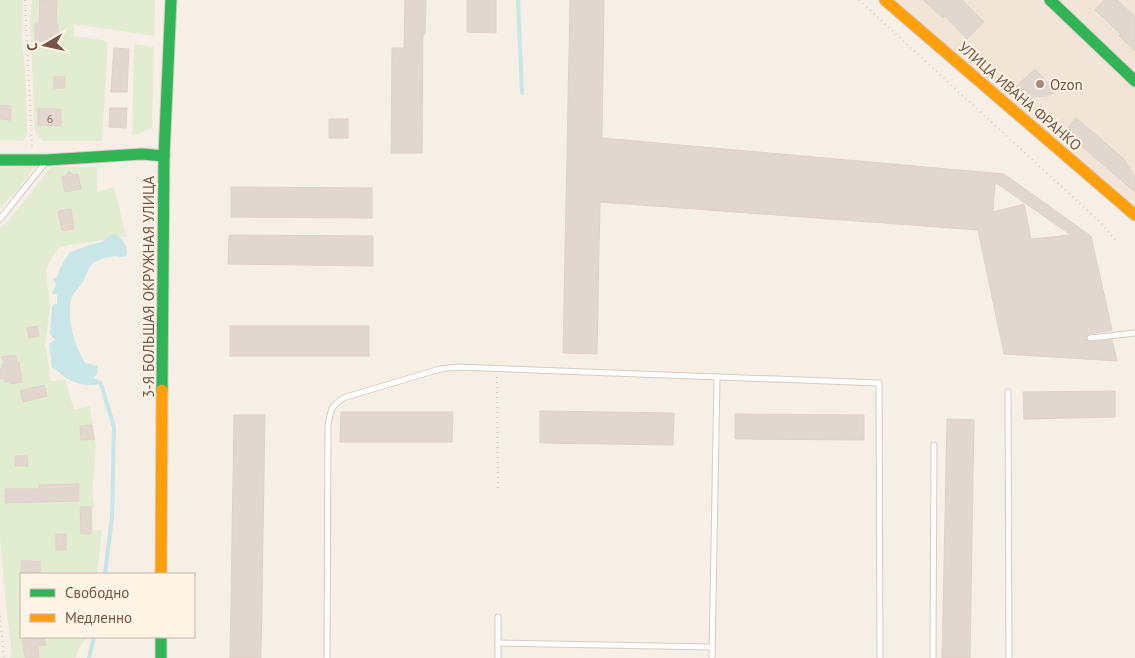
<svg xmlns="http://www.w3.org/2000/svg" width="1135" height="658" font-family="'PT Sans',sans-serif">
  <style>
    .residential { fill: #f2e4d6 }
    .green { fill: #e2ecd0 }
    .water { fill: #c8e5e7 }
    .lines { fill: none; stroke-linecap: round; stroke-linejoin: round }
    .stream { stroke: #c8e5e7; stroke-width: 4 }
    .building { fill: #e2d7ce; stroke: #dfd1c8; fill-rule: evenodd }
    .lane-casing { stroke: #d7ccc4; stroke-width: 7 }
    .fast-casing { stroke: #d6cbc3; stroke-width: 13 }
    .slow-casing { stroke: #d6cbc3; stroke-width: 13 }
    .path { stroke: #d7cec8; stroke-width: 2; stroke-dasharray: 1 4; stroke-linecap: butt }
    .lane { stroke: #fefdfb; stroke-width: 5 }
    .fast { stroke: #30b455; stroke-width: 11 }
    .slow { stroke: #ff9f0a; stroke-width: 11 }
    .poi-dot { fill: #a28b7e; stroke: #fff4e6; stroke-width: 2 }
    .labels { text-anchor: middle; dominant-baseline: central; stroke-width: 4; stroke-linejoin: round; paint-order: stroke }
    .number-label { font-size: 12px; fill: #91786a }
    .poi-label { font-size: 15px; fill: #745546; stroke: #fff4e6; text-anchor: start }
    .street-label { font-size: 15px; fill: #745546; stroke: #fff4e6 }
  </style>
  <rect width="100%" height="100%" fill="#f6efe6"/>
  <!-- residential -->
  <path class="residential" d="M885,0H1135V215Z"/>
  <!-- green -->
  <g class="green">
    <path d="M0,0H23L22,41L26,80L27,135L23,141L0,140Z"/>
    <path d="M32,0H155L154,36L74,24V36L108,41L102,141H42L35,132L30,19Z"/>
    <path d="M134,44L154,47L152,128L132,136Z"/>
    <path d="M35,166L18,190L0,208V168Z"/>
    <path d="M51,167H97V192L114,187L126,236L59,247L46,269L50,308L45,344L51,381L65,380L74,410L90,406L96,447L92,493L94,506L92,510L93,530H102L97,574H21V637H87L78,649L76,658H10V656L12,655L6,605L0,538V229L14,214Z"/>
  </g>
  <!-- water -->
  <path class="water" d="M112,234L118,235C123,241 129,247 126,256C121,258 120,256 115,256C110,256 101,259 96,261C89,265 87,273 84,280C81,286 73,292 71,299C66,319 75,346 85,363L98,366L97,374L93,378L103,382C95,388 73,384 65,377C61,374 57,370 52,367L49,344L55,340L50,334L52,307L54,304H57V295L52,293L56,284L53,279L57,277C60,267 64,261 69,253L89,245L102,242Z"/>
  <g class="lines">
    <!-- stream -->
    <g class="stream">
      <path d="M518,0L522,93"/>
      <path d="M101,384L114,427L112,517L105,574"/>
      <path d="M89,658L94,637"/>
    </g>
  </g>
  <!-- building -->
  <g class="building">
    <path d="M40,0H57L56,24H58V36H51V41H35V24H39Z"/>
    <path d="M405,0H426L425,34H423L422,153H391L392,48H404Z"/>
    <path d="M467,0H496V33L467,32Z"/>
    <path d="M570,0H604L602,138L1004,174L1091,236L1112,330L1089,334L1086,336V339L1090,342L1112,340L1117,361L1004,354L978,230L600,202L597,354L563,353ZM995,182L1025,203L1071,235L1031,239L1024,204L993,212Z"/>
    <path d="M923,0H962L984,22L967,39L945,16L943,18Z"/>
    <path d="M1104,0H1117L1135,17V51L1119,36L1121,34L1095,10Z"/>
    <path d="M114,48L129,49L127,92H111Z"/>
    <path d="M1035,69L1056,92L1046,96L1034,97L1025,105L1012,90Z"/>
    <rect x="54" y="77" width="11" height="11"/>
    <path d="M0,105L11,106V120L0,119Z"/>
    <path d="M110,108H127L126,128L109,127Z"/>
    <path d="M38,109H61V126L38,125Z"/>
    <path d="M1076,118L1123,158L1135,177V192L1065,132Z"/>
    <rect x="329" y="119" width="19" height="19"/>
    <path d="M69,171L73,175L78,174L81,189L65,192L62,177L66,176Z"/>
    <path d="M231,187L372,188V218L231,217Z"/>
    <path d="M71,209L74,229L62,231L58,211Z"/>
    <path d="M229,235L373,236V266L228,264Z"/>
    <path d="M37,326L39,336L29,338L27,328Z"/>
    <rect x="230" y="326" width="139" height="30"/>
    <path d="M15,355L17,362H19L22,382L10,384L9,381L5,382V378L1,379L0,369H3L2,365H4L2,357Z"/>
    <path d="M44,385L47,396L23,402L20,391Z"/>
    <path d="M1115,391V417L1024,419L1023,392Z"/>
    <path d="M540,411L674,413L673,445L540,443Z"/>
    <path d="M341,412H453L452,442H340Z"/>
    <path d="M735,414L864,415V440L735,439Z"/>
    <path d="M234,415H265L261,658H230Z"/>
    <path d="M947,419L974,420L970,658H942Z"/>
    <path d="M92,425L94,439L81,440L80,426Z"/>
    <path d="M15,456H27L28,466H15Z"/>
    <path d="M79,484V501L5,503V489H39V485Z"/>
    <path d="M80,507H91V534H81Z"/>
    <rect x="56" y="534" width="10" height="16"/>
    <rect x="21" y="561" width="19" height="13"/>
    <path d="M22,637H44L46,645L38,646L39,658H25Z"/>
  </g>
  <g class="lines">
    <!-- lane casing -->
    <g class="lane-casing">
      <g id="lane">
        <path d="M0,219L45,163"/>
        <path d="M1090,338L1135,333"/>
        <path d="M1008,392L1009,658"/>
        <path d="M498,643L712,647"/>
        <path d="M327,658L328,425C331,409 331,405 346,397L440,369L457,367L879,383L880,658"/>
        <path d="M498,658V617"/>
        <path d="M712,658L717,377"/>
        <path d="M933,658L934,445"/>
      </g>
    </g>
    <!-- fast casing -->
    <g class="fast-casing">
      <g id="fast">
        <path d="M1050,0L1135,81"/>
        <path d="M0,160H47L142,154L164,156"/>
        <path d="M162,390L164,156L171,0"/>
        <path d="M161,637V658"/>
      </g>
    </g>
    <!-- slow casing -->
    <g class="slow-casing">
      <g id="slow">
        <path d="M885,0L1135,215"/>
        <path d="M161,574L162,390"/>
      </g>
    </g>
    <!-- path -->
    <g class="path">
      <path d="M25,0L32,147"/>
      <path d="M859,0L1101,223L1117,242"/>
      <path d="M497,377L498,492"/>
      <path d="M0,616L4,658"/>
    </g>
    <!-- lane -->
    <use href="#lane" class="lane"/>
    <!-- fast -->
    <use href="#fast" class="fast"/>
    <!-- slow -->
    <use href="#slow" class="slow"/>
  </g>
  <!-- markers -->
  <circle class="poi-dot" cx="1040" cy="84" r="5"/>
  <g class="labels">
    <!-- number labels -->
    <g class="number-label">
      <text x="50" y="118">6</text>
    </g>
    <!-- poi labels -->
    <g class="poi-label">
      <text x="1050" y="84">Ozon</text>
    </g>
    <!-- street labels -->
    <g class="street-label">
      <text transform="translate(1020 96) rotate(41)">УЛИЦА ИВАНА ФРАНКО</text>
      <text transform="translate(148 287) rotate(-90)">3-Я БОЛЬШАЯ ОКРУЖНАЯ УЛИЦА</text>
    </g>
  </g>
  <!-- legend -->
  <rect x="20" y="573" width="175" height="65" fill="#fff4e6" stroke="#c7b4a6"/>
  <rect x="30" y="589" width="25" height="8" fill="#30b455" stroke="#c7b4a6"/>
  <text x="65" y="598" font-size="15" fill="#745546">Свободно</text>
  <rect x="30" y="614" width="25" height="8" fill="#ff9f0a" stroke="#c7b4a6"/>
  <text x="65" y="623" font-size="15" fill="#745546">Медленно</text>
  <!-- north arrow -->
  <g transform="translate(45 45) rotate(261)" stroke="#fff4e6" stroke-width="4" paint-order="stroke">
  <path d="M0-4L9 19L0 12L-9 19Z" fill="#745546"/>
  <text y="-8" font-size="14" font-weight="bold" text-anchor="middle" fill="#745546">С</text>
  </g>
</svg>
